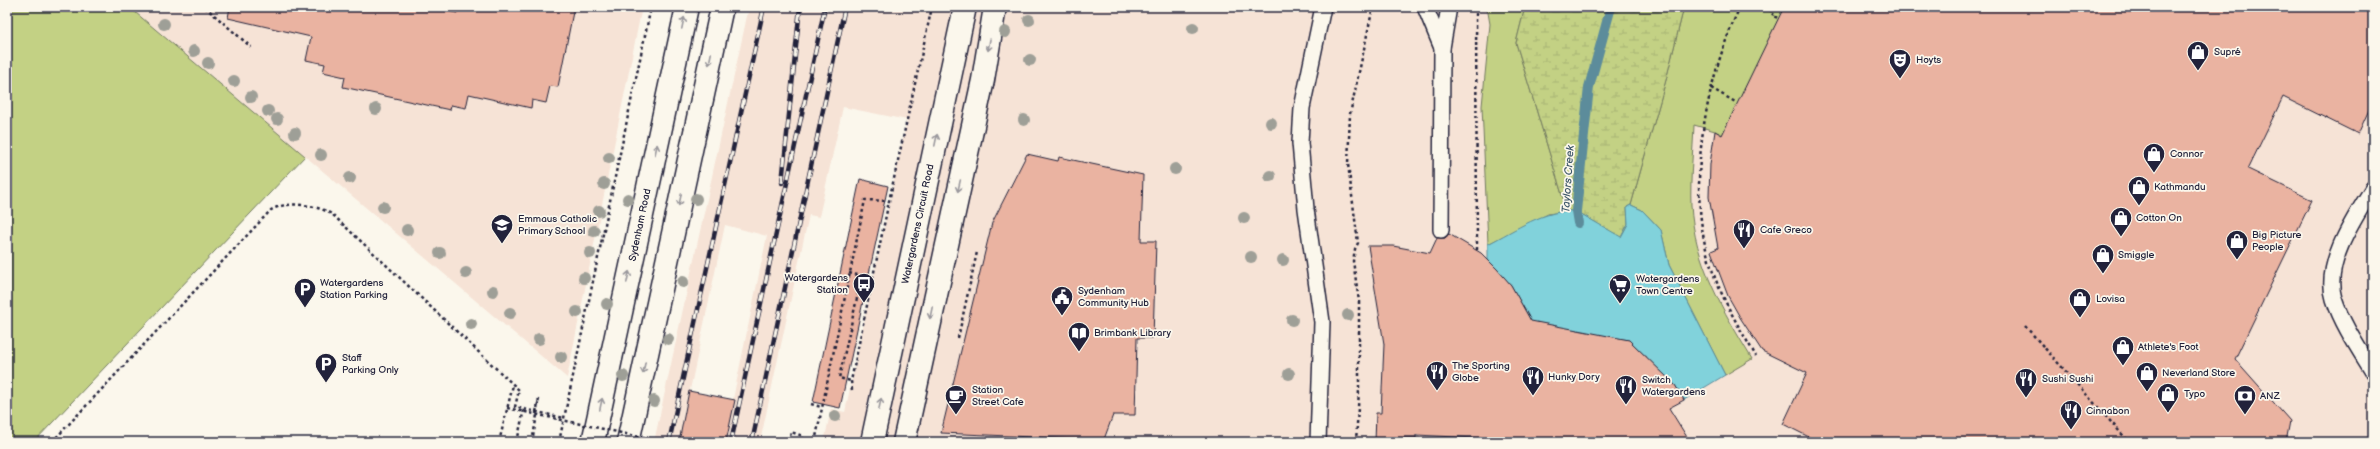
<svg xmlns="http://www.w3.org/2000/svg" width="2380" height="449" font-family="'Balsamiq Sans',sans-serif">
  <style>
    .built { fill: #f6e3d6 }
    .green { fill: #c3d184; stroke: #727a60 }
    .wetland { fill: url(#wetland-marsh); stroke: #727a60 }
    .water { fill: #81d2db; stroke: #5b8c9b }
    .lines { fill: none; stroke-linecap: round; stroke-linejoin: round }
    .stream { stroke: #5b8c9b; stroke-width: 10 }
    .building { fill: #eab3a1; stroke: #22223b }
    .lane-casing { stroke: #22223b; stroke-width: 18 }
    .street-casing { stroke: #22223b; stroke-width: 25 }
    .secondary-casing { stroke: #22223b; stroke-width: 25 }
    .path { stroke: #22223b; stroke-width: 2.5; stroke-dasharray: 3 3; stroke-linecap: butt }
    .lane { stroke: #fbf7ec; stroke-width: 15 }
    .street { stroke: #fbf7ec; stroke-width: 22 }
    .secondary { stroke: #fbf7ec; stroke-width: 22 }
    .rail-casing { stroke: #22223b; stroke-width: 4.5 }
    .rail { stroke: #fbf7ec; stroke-width: 3; stroke-dasharray: 9; stroke-linecap: butt }
    .path-bridge { stroke: #22223b; stroke-width: 2.5; stroke-dasharray: 3 3; stroke-linecap: butt }
    .tree { fill: #9e9f97 }
    .oneway { stroke: #99979c }
    .labels { text-anchor: middle; dominant-baseline: central; stroke-width: 3.5; stroke-linejoin: round; paint-order: stroke }
    .poi-label { font-size: 10px; fill: #22223b; stroke: #fbf7ec; text-anchor: start }
    .street-label { font-size: 10px; fill: #22223b; stroke: #fbf7ec }
    .water-label { font-size: 11px; font-style: italic; fill: #3e576b; stroke: #fbf7ec }
  </style>
  <defs>
    <pattern id="wetland-marsh" width="20" height="14" patternUnits="userSpaceOnUse"><rect width="20" height="14" fill="#c3d184"/><path d="M1 5h8M5 5V1M11 12h8M15 12V8" fill="none" stroke="#a7b373"/></pattern>
  </defs>
  <rect width="100%" height="100%" fill="#fbf7ec"/>
  <filter id="ink" filterUnits="userSpaceOnUse"><feTurbulence type="fractalNoise" baseFrequency=".025" numOctaves="2"/><feDisplacementMap in="SourceGraphic" scale="8" xChannelSelector="R" yChannelSelector="G"/><feConvolveMatrix kernelMatrix="1 2 1 2 8 2 1 2 1" color-interpolation-filters="sRGB"/></filter>
  <g filter="url(#ink)">
    <!-- built -->
    <g class="built">
      <path d="M129,7H642L567,378L305,156Z"/>
      <path d="M749,7H2373V442H824L831,409L845,412L907,120L843,107L819,217L809,215L760,442H724L767,236L725,225L679,442H654Z"/>
    </g>
    <!-- green -->
    <g class="green">
      <path d="M7,7H129L305,156L34,442H7Z"/>
      <path d="M1487,7H1525L1516,43L1567,211L1548,214L1488,244L1482,106L1490,24Z"/>
      <path d="M1684,7H1772L1782,12L1756,152L1715,131L1694,125C1693,152 1690,178 1691,205C1694,262 1723,311 1752,359L1725,375L1669,265L1661,230L1642,210L1631,205L1666,80Z"/>
    </g>
    <!-- wetland -->
    <path class="wetland" d="M1525,7H1684L1666,80L1631,205L1627,207L1628,224L1621,238L1576,211H1567L1516,43Z"/>
    <!-- water -->
    <path class="water" d="M1631,205L1642,210L1661,230L1669,265L1725,375L1684,400L1675,385L1629,340L1532,323L1511,285L1488,260V244C1515,230 1545,209 1576,211L1621,237L1628,224L1627,207Z"/>
    <g class="lines">
      <!-- stream -->
      <path class="stream" d="M1578,223L1576,211L1589,87L1611,7"/>
    </g>
    <!-- building -->
    <g class="building">
      <path d="M230,7H428L457,13V7H574L558,87L550,86L546,103L532,100L531,108L469,94L466,108L451,105L450,110L343,87L345,77L323,72L325,64L306,60L311,37L228,18Z"/>
      <path d="M1784,7H2373V101L2358,134L2283,97L2248,169L2312,200L2235,359L2290,421L2286,442H1819L1783,424L1807,373L1762,351L1741,319L1728,296L1711,251L1718,248L1709,197L1710,164L1715,131L1722,135Z"/>
      <path d="M1027,154L1058,161L1059,157L1143,175L1141,241H1156L1153,338H1137L1135,415H1113L1103,442H1078L1077,439L941,433L992,223Z"/>
      <path d="M860,179L888,186L840,408L813,402Z"/>
      <path d="M1449,234L1481,253L1497,269L1511,285L1531,321L1629,340L1675,385L1684,400L1669,408L1690,442H1556L1416,435V438H1404V442H1375L1376,413H1381L1384,344L1368,246H1393L1430,253L1437,238H1445Z"/>
      <path d="M689,391L735,400L726,442H679Z"/>
    </g>
    <g class="lines">
      <!-- lane casing -->
      <g class="lane-casing">
        <g id="lane">
          <path d="M1425,7L1442,48"/>
          <path d="M2373,188C2355,217 2323,264 2334,299C2342,324 2359,349 2373,372"/>
          <path d="M1441,230L1442,48L1449,7"/>
          <path d="M1318,442L1322,322L1306,209L1300,143L1302,108L1323,7"/>
        </g>
      </g>
      <!-- street casing -->
      <g class="street-casing">
        <g id="street">
          <path d="M872,442L965,7"/>
          <path d="M904,442L983,80L995,7"/>
        </g>
      </g>
      <!-- secondary casing -->
      <g class="secondary-casing">
        <g id="secondary">
          <path d="M593,442L687,7"/>
          <path d="M628,442L722,7"/>
        </g>
      </g>
      <!-- path -->
      <g class="path">
        <path d="M205,7L251,47"/>
        <path d="M1476,7L1477,251"/>
        <path d="M1740,7C1707,77 1688,172 1706,249C1715,287 1736,323 1756,356"/>
        <path d="M1764,7L1774,12L1772,16L1779,18"/>
        <path d="M1711,88L1737,103"/>
        <path d="M849,273L862,276L839,378L851,381"/>
        <path d="M2025,326L2129,442"/>
        <path d="M958,338L977,252"/>
        <path d="M852,390L851,381L889,201"/>
        <path d="M811,404L821,407"/>
        <path d="M536,412L539,399"/>
        <path d="M52,442L271,210C287,200 319,205 333,215L519,390L515,407L564,418"/>
        <path d="M499,442L513,385"/>
        <path d="M517,442L524,409"/>
        <path d="M532,442L537,415"/>
        <path d="M559,442L651,7"/>
        <path d="M789,442L791,432L803,436L802,442"/>
        <path d="M815,442L865,200L889,201L932,7"/>
        <path d="M1356,442L1359,390V301L1353,261L1355,249L1358,243L1348,164L1350,114L1373,7"/>
      </g>
      <!-- lane -->
      <use href="#lane" class="lane"/>
      <!-- street -->
      <use href="#street" class="street"/>
      <!-- secondary -->
      <use href="#secondary" class="secondary"/>
      <!-- rail casing -->
      <g class="rail-casing">
        <g id="rail">
          <path d="M782,183L800,7"/>
          <path d="M669,442L764,7"/>
          <path d="M731,442L825,7"/>
          <path d="M752,442L845,7"/>
        </g>
      </g>
      <!-- rail -->
      <use href="#rail" class="rail"/>
      <!-- path-bridge -->
      <g class="path-bridge">
        <path d="M507,408L663,442"/>
        <path d="M536,414L539,399"/>
      </g>
    </g>
    <!-- trees -->
    <g class="tree">
      <circle cx="1029" cy="20" r="6"/>
      <circle cx="164" cy="24" r="6"/>
      <circle cx="1193" cy="28" r="6"/>
      <circle cx="1005" cy="32" r="6"/>
      <circle cx="194" cy="51" r="6"/>
      <circle cx="1030" cy="60" r="6"/>
      <circle cx="208" cy="63" r="6"/>
      <circle cx="234" cy="81" r="6"/>
      <circle cx="251" cy="97" r="6"/>
      <circle cx="376" cy="109" r="6"/>
      <circle cx="268" cy="111" r="6"/>
      <circle cx="277" cy="119" r="6"/>
      <circle cx="1024" cy="120" r="6"/>
      <circle cx="1271" cy="123" r="6"/>
      <circle cx="295" cy="133" r="6"/>
      <circle cx="321" cy="155" r="6"/>
      <circle cx="609" cy="158" r="6"/>
      <circle cx="1175" cy="169" r="6"/>
      <circle cx="1270" cy="176" r="6"/>
      <circle cx="350" cy="178" r="6"/>
      <circle cx="604" cy="184" r="6"/>
      <circle cx="628" cy="199" r="6"/>
      <circle cx="696" cy="199" r="6"/>
      <circle cx="383" cy="207" r="6"/>
      <circle cx="599" cy="211" r="6"/>
      <circle cx="1244" cy="218" r="6"/>
      <circle cx="407" cy="230" r="6"/>
      <circle cx="594" cy="231" r="6"/>
      <circle cx="440" cy="253" r="6"/>
      <circle cx="590" cy="253" r="6"/>
      <circle cx="1251" cy="257" r="6"/>
      <circle cx="1283" cy="260" r="6"/>
      <circle cx="466" cy="273" r="6"/>
      <circle cx="584" cy="278" r="6"/>
      <circle cx="683" cy="282" r="6"/>
      <circle cx="493" cy="291" r="6"/>
      <circle cx="607" cy="304" r="6"/>
      <circle cx="577" cy="312" r="6"/>
      <circle cx="510" cy="313" r="6"/>
      <circle cx="1348" cy="315" r="6"/>
      <circle cx="1292" cy="320" r="6"/>
      <circle cx="471" cy="324" r="6"/>
      <circle cx="539" cy="339" r="6"/>
      <circle cx="668" cy="339" r="6"/>
      <circle cx="561" cy="357" r="6"/>
      <circle cx="1289" cy="374" r="6"/>
      <circle cx="623" cy="376" r="6"/>
      <circle cx="654" cy="401" r="6"/>
      <circle cx="835" cy="416" r="6"/>
    </g>
    <!-- one-way arrows -->
    <defs><path id="oneway-shaft" d="M-6 0H5M1.5-3L5.5 0L1.5 3" fill="none" stroke-width="1.6" stroke-linecap="round" stroke-linejoin="round"/></defs>
    <g class="oneway">
      <use href="#oneway-shaft" transform="translate(683 23) rotate(-78)"/>
      <use href="#oneway-shaft" transform="translate(989 45) rotate(100)"/>
      <use href="#oneway-shaft" transform="translate(710 59) rotate(102)"/>
      <use href="#oneway-shaft" transform="translate(936 140) rotate(-78)"/>
      <use href="#oneway-shaft" transform="translate(656 150) rotate(-78)"/>
      <use href="#oneway-shaft" transform="translate(959 186) rotate(103)"/>
      <use href="#oneway-shaft" transform="translate(680 200) rotate(102)"/>
      <use href="#oneway-shaft" transform="translate(628 277) rotate(-78)"/>
      <use href="#oneway-shaft" transform="translate(931 313) rotate(102)"/>
      <use href="#oneway-shaft" transform="translate(644 368) rotate(102)"/>
      <use href="#oneway-shaft" transform="translate(601 404) rotate(-78)"/>
      <use href="#oneway-shaft" transform="translate(880 404) rotate(-78)"/>
    </g>
  </g>
  <!-- icons -->
  <defs>
    <g id="shop-pin" transform="scale(1.15)"><path d="M0 17L-7.5 6A9.5 9.5 0 1 1 7.5 6Z" fill="#22223b" stroke="#fbf7ec"/><path d="M-5-2.5h2.3a2.7 3.5 0 0 1 5.4 0H5L5.5 6h-11ZM-1.5-2.5h3a1.5 2.3 0 0 0-3 0Z" fill="#fff"/></g>
    <g id="theatre-pin" transform="scale(1.15)"><path d="M0 17L-7.5 6A9.5 9.5 0 1 1 7.5 6Z" fill="#22223b" stroke="#fbf7ec"/><path d="M-5-5.5Q0-4 5-5.5V0Q5 5 0 6Q-5 5-5 0ZM-3.3-2.5H-1v1.5H-3.3ZM1-2.5H3.3v1.5H1ZM-2.8 1Q0 5.5 2.8 1Z" fill="#fff"/></g>
    <g id="school-pin" transform="scale(1.15)"><path d="M0 17L-7.5 6A9.5 9.5 0 1 1 7.5 6Z" fill="#22223b" stroke="#fbf7ec"/><path d="M0-5L7-2L0 1L-7-2ZM-4 1L0 2.5L4 1V4Q0 6-4 4Z" fill="#fff"/></g>
    <g id="restaurant-pin" transform="scale(1.15)"><path d="M0 17L-7.5 6A9.5 9.5 0 1 1 7.5 6Z" fill="#22223b" stroke="#fbf7ec"/><path d="M-5-6h1v4h1v-4h1v4h1v-4h1v5L-1.5 .5V6h-2V.5L-5-1ZM5-6V6H3V1.5H1.5Q1.5-4 5-6Z" fill="#fff"/></g>
    <g id="bus-pin" transform="scale(1.15)"><path d="M0 17L-7.5 6A9.5 9.5 0 1 1 7.5 6Z" fill="#22223b" stroke="#fbf7ec"/><path d="M-5-6H5V4H4V6H2V4H-2V6H-4V4H-5ZM-3.5-4V0h7V-4ZM-3.5 1.2v1.5H-2V1.2ZM2 1.2v1.5H3.5V1.2Z" fill="#fff"/></g>
    <g id="supermarket-pin" transform="scale(1.15)"><path d="M0 17L-7.5 6A9.5 9.5 0 1 1 7.5 6Z" fill="#22223b" stroke="#fbf7ec"/><path d="M-6-5.5h2.5l.6 2H6L4.5 2H-2.5L-4.4-4H-6ZM-1.5 3.2a1.3 1.3 0 1 0 .1 0ZM3 3.2a1.3 1.3 0 1 0 .1 0Z" fill="#fff"/></g>
    <g id="parking-pin" transform="scale(1.15)"><path d="M0 17L-7.5 6A9.5 9.5 0 1 1 7.5 6Z" fill="#22223b" stroke="#fbf7ec"/><path d="M-3.5-5.5H1a3.5 3.5 0 0 1 0 7H-1V5.5H-3.5ZM-1-3.4V-.6H.8a1.4 1.4 0 0 0 0-2.8Z" fill="#fff"/></g>
    <g id="civic-pin" transform="scale(1.15)"><path d="M0 17L-7.5 6A9.5 9.5 0 1 1 7.5 6Z" fill="#22223b" stroke="#fbf7ec"/><path d="M-.6-6.5H3V-4.5H.6V-3L4-1V1h2V6H-6V1h2V-1L-.6-3ZM-1.2 2.5V6h2.4V2.5Z" fill="#fff"/></g>
    <g id="library-pin" transform="scale(1.15)"><path d="M0 17L-7.5 6A9.5 9.5 0 1 1 7.5 6Z" fill="#22223b" stroke="#fbf7ec"/><path d="M-6-4Q-3-5.5-.7-3.5V5Q-3 3-6 4ZM6-4Q3-5.5 .7-3.5V5Q3 3 6 4Z" fill="#fff"/></g>
    <g id="cafe-pin" transform="scale(1.15)"><path d="M0 17L-7.5 6A9.5 9.5 0 1 1 7.5 6Z" fill="#22223b" stroke="#fbf7ec"/><path d="M-5.5-4.5H6V0H3Q3 3.5 0 3.5H-2.5Q-5.5 3.5-5.5 0ZM3-3.2v2h1.7v-2ZM-6 4.5H4V6H-6Z" fill="#fff"/></g>
    <g id="bank-pin" transform="scale(1.15)"><path d="M0 17L-7.5 6A9.5 9.5 0 1 1 7.5 6Z" fill="#22223b" stroke="#fbf7ec"/><path d="M-6-4H6V4H-6ZM0-2.3a2.3 2.3 0 1 0 0 4.6a2.3 2.3 0 1 0 0-4.6Z" fill="#fff"/></g>
  </defs>
  <g fill-rule="evenodd">
    <use href="#shop-pin" x="2198" y="52"/>
    <use href="#theatre-pin" x="1900" y="60"/>
    <use href="#shop-pin" x="2154" y="154"/>
    <use href="#shop-pin" x="2139" y="187"/>
    <use href="#shop-pin" x="2121" y="218"/>
    <use href="#school-pin" x="502" y="225"/>
    <use href="#restaurant-pin" x="1744" y="230"/>
    <use href="#shop-pin" x="2237" y="241"/>
    <use href="#shop-pin" x="2103" y="255"/>
    <use href="#bus-pin" x="864" y="284"/>
    <use href="#supermarket-pin" x="1620" y="285"/>
    <use href="#parking-pin" x="305" y="289"/>
    <use href="#civic-pin" x="1062" y="297"/>
    <use href="#shop-pin" x="2080" y="299"/>
    <use href="#library-pin" x="1079" y="333"/>
    <use href="#shop-pin" x="2123" y="347"/>
    <use href="#parking-pin" x="326" y="364"/>
    <use href="#restaurant-pin" x="1437" y="372"/>
    <use href="#shop-pin" x="2147" y="373"/>
    <use href="#restaurant-pin" x="1533" y="377"/>
    <use href="#restaurant-pin" x="2026" y="379"/>
    <use href="#restaurant-pin" x="1626" y="386"/>
    <use href="#shop-pin" x="2168" y="394"/>
    <use href="#cafe-pin" x="956" y="396"/>
    <use href="#bank-pin" x="2245" y="396"/>
    <use href="#restaurant-pin" x="2071" y="411"/>
  </g>
  <g class="labels">
    <!-- poi labels -->
    <g class="poi-label">
      <text x="2214" y="52">Supré</text>
      <text x="1916" y="60">Hoyts</text>
      <text x="2170" y="154">Connor</text>
      <text x="2154" y="187">Kathmandu</text>
      <text x="2136" y="218">Cotton On</text>
      <text x="518" y="219">Emmaus Catholic<tspan x="518" dy="12">Primary School</tspan></text>
      <text x="1760" y="230">Cafe Greco</text>
      <text x="2252" y="235">Big Picture<tspan x="2252" dy="12">People</tspan></text>
      <text x="2118" y="255">Smiggle</text>
      <text x="848" y="278" text-anchor="end">Watergardens<tspan x="848" dy="12">Station</tspan></text>
      <text x="1636" y="279">Watergardens<tspan x="1636" dy="12">Town Centre</tspan></text>
      <text x="320" y="283">Watergardens<tspan x="320" dy="12">Station Parking</tspan></text>
      <text x="1078" y="291">Sydenham<tspan x="1078" dy="12">Community Hub</tspan></text>
      <text x="2096" y="299">Lovisa</text>
      <text x="1094" y="333">Brimbank Library</text>
      <text x="2138" y="347">Athlete's Foot</text>
      <text x="342" y="358">Staff<tspan x="342" dy="12">Parking Only</tspan></text>
      <text x="1452" y="366">The Sporting<tspan x="1452" dy="12">Globe</tspan></text>
      <text x="2162" y="373">Neverland Store</text>
      <text x="1548" y="377">Hunky Dory</text>
      <text x="2042" y="379">Sushi Sushi</text>
      <text x="1642" y="380">Switch<tspan x="1642" dy="12">Watergardens</tspan></text>
      <text x="972" y="390">Station<tspan x="972" dy="12">Street Cafe</tspan></text>
      <text x="2184" y="394">Typo</text>
      <text x="2260" y="396">ANZ</text>
      <text x="2086" y="411">Cinnabon</text>
    </g>
    <!-- street labels -->
    <g class="street-label">
      <text transform="translate(918 224) rotate(-78)">Watergardens Circuit Road</text>
      <text transform="translate(640 225) rotate(-78)">Sydenham Road</text>
    </g>
    <!-- water labels -->
    <g class="water-label">
      <text transform="translate(1568 179) rotate(-86)">Taylors Creek</text>
    </g>
  </g>
  <!-- margin -->
  <rect width="2380" height="449" fill="none" stroke="#fbf7ec" stroke-width="24"/>
  <rect x="12" y="12" width="2356" height="425" fill="none" stroke="#22223b" stroke-width="1.5" filter="url(#ink)"/>
</svg>
